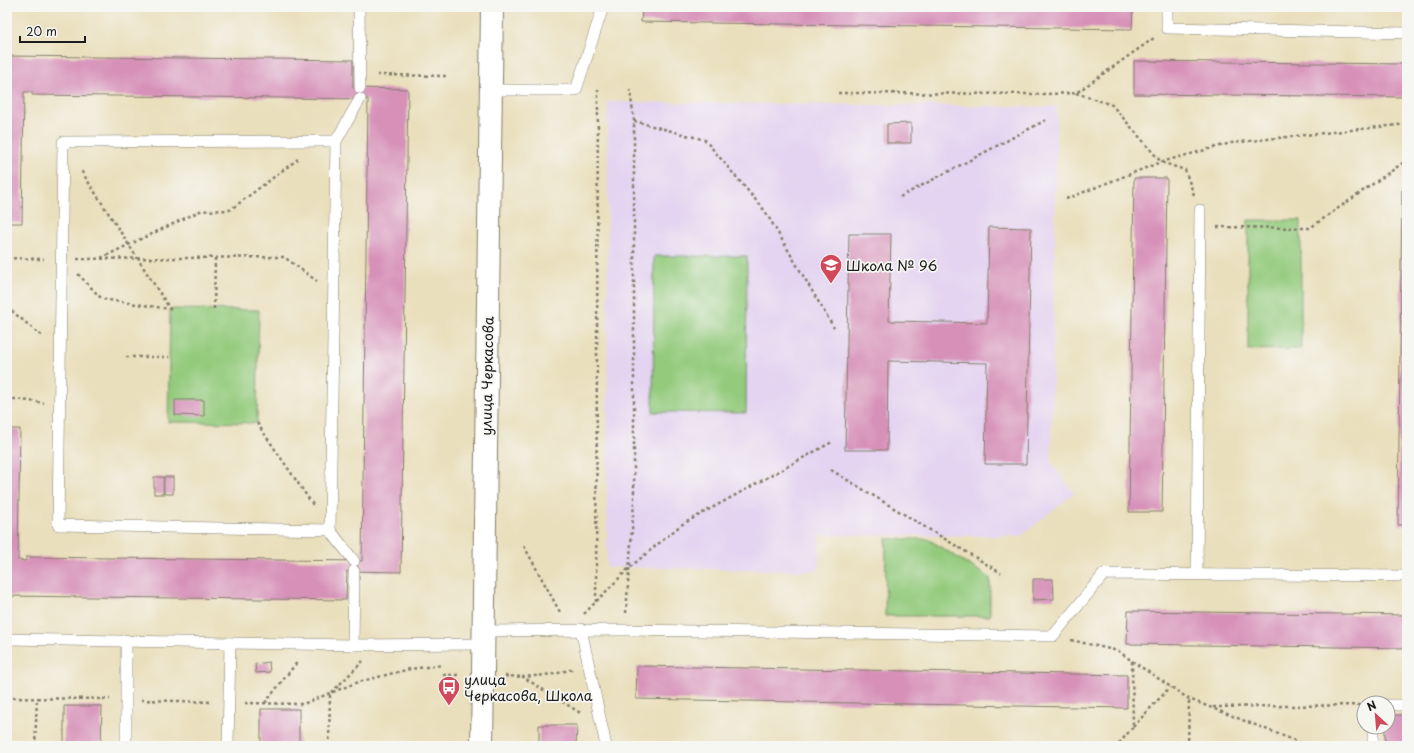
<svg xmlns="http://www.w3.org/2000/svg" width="1414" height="753" font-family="'Playpen Sans',sans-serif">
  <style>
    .built { fill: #e4d3f1 }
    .green { fill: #93ca7c; stroke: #58734c }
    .building { fill: #d791b9 }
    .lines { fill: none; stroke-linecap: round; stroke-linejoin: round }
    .service-casing { stroke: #837e6c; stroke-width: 12 }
    .minor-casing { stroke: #837e6c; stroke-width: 24 }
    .path { stroke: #837e6c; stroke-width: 2.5; stroke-dasharray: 3 3; stroke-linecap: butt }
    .service { stroke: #fff; stroke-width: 11 }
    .minor { stroke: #fff; stroke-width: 22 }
    .labels { text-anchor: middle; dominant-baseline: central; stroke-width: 3.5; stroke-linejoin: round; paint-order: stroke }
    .poi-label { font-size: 14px; fill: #1c1c1c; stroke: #f6f6f2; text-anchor: start }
    .street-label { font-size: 14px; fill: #1c1c1c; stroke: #f6f6f2 }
  </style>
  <rect width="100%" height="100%" fill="#f6f6f2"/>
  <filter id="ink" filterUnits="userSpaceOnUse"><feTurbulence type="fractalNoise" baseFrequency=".025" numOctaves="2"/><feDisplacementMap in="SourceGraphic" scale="8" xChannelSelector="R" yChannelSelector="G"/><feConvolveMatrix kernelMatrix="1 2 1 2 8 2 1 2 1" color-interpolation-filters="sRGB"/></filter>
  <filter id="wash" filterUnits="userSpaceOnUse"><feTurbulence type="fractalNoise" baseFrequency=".012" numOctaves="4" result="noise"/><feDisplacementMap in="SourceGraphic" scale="16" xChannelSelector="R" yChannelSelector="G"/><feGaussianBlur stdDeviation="0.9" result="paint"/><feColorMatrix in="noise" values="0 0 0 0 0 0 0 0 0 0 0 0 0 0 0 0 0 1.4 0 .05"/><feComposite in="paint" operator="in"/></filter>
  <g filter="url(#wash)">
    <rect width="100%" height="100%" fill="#eadfbc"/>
    <!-- built -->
    <path class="built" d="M608,102L1057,107L1051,463L1074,493L1021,536L820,535L818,571L607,567Z"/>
    <!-- green -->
    <g class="green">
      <path d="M1248,220H1301V349L1248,350Z"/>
      <path d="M654,256H747L746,413L653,412Z"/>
      <path d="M170,309L259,310L257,423L168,422Z"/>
      <path d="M886,539H928L990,578V616H885Z"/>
    </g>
    <g id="blocks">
      <!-- building -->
      <g class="building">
        <path d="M642,7H1133L1132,29L641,22Z"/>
        <path d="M7,56L353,60V88L408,89L401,572L347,571L346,600L7,596V429H20L18,560L26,561V557L362,561L368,99L32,95V92H24L22,223H7Z"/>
        <path d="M1134,61L1407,64V97L1134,94Z"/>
        <path d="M911,123V143H887V124Z"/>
        <path d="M1134,178H1167L1162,512H1129Z"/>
        <path d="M1402,190H1407V525H1398Z"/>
        <path d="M989,227L1031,228L1026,464H985L987,363L888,361L887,450H845L849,234H891L889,321L987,323Z"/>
        <path d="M175,400H204V416L175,415Z"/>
        <rect x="154" y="477" width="9" height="17"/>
        <rect x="164" y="477" width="9" height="17"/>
        <path d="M1033,579H1053L1054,599L1033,600Z"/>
        <path d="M1128,611L1407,615V648L1127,644Z"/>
        <path d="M269,662L270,672L256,673L255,664Z"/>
        <path d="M637,666L1127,675V708L636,699Z"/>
        <path d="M64,706H102L101,746H64Z"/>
        <rect x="261" y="709" width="38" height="37"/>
        <path d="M1388,715H1407V746H1385V727H1388Z"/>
        <path d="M539,725H577L576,746H539Z"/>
      </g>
    </g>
  </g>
  <g filter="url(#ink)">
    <use href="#blocks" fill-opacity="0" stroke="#837e6c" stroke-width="1"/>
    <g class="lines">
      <!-- service casing -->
      <g class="service-casing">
        <g id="service">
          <path d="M359,7L360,88"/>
          <path d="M1167,7V28L1407,33"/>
          <path d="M490,90H576L603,7"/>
          <path d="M330,530L58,525L63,142L336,141"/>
          <path d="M354,561L330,530L336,141L360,99"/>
          <path d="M1197,573L1200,210"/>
          <path d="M581,629L606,746"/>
          <path d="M483,631L626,630L1053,636L1104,574L1407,576"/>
          <path d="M7,639L353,645L483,644"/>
          <path d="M126,640V746"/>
          <path d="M353,645L354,571"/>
          <path d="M1388,705H1407"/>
          <path d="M1373,727V746"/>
          <path d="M228,746L230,643"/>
        </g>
      </g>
      <!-- minor casing -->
      <g class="minor-casing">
        <path id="minor" d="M482,746L492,7"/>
      </g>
      <!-- path -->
      <g class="path">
        <path d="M377,75L448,76"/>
        <path d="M838,93L1046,94L1076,93L1154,38"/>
        <path d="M1076,93L1112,105L1161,162L1185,170L1194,195"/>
        <path d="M634,121L705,140L765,211L834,328"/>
        <path d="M900,197L1046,120"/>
        <path d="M1066,199L1161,162L1231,143L1407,124"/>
        <path d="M1217,227L1310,228L1407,160"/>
        <path d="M7,258L44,259"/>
        <path d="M101,258L200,211L230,210L298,159"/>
        <path d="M77,259L284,257L317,281"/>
        <path d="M78,274L102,299L170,309L80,169"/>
        <path d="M7,307L43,337"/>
        <path d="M214,309L215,258"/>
        <path d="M126,357H169"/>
        <path d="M7,398L44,403"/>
        <path d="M257,423L313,505"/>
        <path d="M831,470L1001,573"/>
        <path d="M524,546L561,614"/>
        <path d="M596,602L598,90"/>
        <path d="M626,613L634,502V121L630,90"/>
        <path d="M584,614L629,568L681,525L832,442"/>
        <path d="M1071,640L1118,651L1132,661L1133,727L1117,746"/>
        <path d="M1132,661L1189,699L1309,746"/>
        <path d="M572,669L555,674L523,677L582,714"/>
        <path d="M443,675H461"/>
        <path d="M505,676L523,677"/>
        <path d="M7,698L110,699"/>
        <path d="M141,700L212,702"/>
        <path d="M245,703L303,704L358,682L410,669L443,665"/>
        <path d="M265,703L298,661"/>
        <path d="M1213,707L1364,705"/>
        <path d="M1133,727L1170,687"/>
        <path d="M35,746L37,698"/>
        <path d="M329,746L330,694L363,661"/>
        <path d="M1188,746L1189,699"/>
      </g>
      <!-- service -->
      <use href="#service" class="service"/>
      <!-- minor -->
      <use href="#minor" class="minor"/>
    </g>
  </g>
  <!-- icons -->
  <defs>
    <g id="school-pin" transform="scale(1.15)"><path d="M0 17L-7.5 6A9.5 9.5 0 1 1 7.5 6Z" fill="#d1495b" stroke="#f6f6f2"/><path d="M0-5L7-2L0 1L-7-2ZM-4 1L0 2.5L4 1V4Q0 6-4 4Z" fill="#fff"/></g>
    <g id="bus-pin" transform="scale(1.15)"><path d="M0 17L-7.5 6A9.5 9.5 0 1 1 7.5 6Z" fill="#d1495b" stroke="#f6f6f2"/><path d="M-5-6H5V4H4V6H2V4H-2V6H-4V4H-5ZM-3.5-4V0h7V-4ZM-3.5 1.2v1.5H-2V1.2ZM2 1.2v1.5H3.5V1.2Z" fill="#fff"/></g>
  </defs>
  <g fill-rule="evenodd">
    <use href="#school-pin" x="831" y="265"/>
    <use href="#bus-pin" x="449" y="687"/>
  </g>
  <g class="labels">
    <!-- poi labels -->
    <g class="poi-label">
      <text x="846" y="265">Школа № 96</text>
      <text x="464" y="679">улица<tspan x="464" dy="16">Черкасова, Школа</tspan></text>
    </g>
    <!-- street labels -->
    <g class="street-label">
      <text transform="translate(487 376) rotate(-89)">улица Черкасова</text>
    </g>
  </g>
  <!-- margin -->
  <rect width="1414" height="753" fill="none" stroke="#f6f6f2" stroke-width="24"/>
  <!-- north arrow -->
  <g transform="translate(1376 715) rotate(334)"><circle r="19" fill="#f6f6f2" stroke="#9f9f9c"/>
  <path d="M0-3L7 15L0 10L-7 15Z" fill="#d1495b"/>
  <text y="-6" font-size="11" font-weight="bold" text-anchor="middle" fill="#1c1c1c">N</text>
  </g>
  <!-- scale -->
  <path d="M20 36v6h65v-6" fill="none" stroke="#1c1c1c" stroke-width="2"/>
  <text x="26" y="36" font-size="12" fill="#1c1c1c" stroke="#f6f6f2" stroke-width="3" paint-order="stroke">20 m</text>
</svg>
